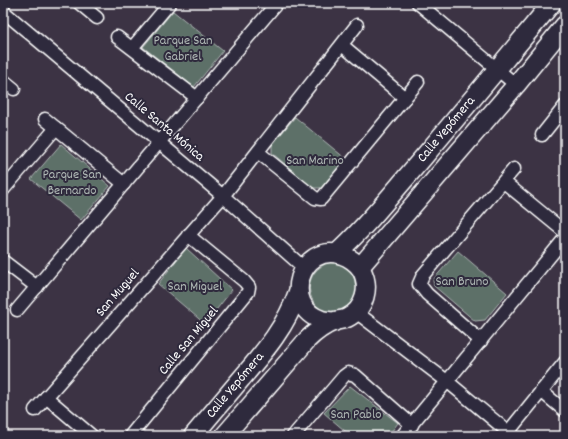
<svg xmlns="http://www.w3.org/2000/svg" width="568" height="439" font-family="Dekko,sans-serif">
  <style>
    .green { fill: #5d6f68; stroke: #aeb7b4 }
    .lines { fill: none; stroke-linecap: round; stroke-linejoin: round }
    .minor-casing { stroke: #fff; stroke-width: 15 }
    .secondary-casing { stroke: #fff; stroke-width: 21 }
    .minor { stroke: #2f2a3d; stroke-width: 12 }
    .secondary { stroke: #2f2a3d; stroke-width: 18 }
    .labels { text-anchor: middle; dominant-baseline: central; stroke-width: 4; stroke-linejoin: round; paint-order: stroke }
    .park-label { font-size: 14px; fill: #aeb7b4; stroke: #2f2a3d }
    .street-label { font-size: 14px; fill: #fff; stroke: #2f2a3d }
  </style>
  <rect width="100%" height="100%" fill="#3c3344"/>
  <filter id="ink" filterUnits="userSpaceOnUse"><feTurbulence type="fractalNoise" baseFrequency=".025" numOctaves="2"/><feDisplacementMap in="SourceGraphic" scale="8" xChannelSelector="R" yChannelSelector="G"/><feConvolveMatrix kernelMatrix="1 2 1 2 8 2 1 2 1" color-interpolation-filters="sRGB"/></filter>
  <g filter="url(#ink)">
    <!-- green -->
    <g class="green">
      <path d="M173,11L223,51L194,87L143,47Z"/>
      <path d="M295,117L346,159L321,188H313L272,153V145Z"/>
      <path d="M61,144L110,186L81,220L31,179Z"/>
      <path d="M186,248L232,290L205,324L158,284Z"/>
      <path d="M458,251L507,293L485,320L475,321L434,286L433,280Z"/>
      <path d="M330,262L347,264L361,284L352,307C348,309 342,312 338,313C311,318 294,275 330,262Z"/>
      <path d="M350,386L398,423L388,436H351L324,413Z"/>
    </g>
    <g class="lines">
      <!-- minor casing -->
      <g class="minor-casing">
        <g id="minor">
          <path d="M79,3L97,18"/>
          <path d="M418,3L516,85"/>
          <path d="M3,11L223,196L304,268"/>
          <path d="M117,37L197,98"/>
          <path d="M342,45L405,98"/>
          <path d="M132,48L170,3"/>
          <path d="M3,80L14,89"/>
          <path d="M45,119L124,184"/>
          <path d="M542,135L565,106"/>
          <path d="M258,152L315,198L321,199L418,82"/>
          <path d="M504,182L565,232"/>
          <path d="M3,190L56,128"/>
          <path d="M3,261L37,287"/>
          <path d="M17,310L277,3"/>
          <path d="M356,312L448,382L513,436"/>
          <path d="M481,341L427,294L419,284L423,275L514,169"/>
          <path d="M541,391L565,411"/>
          <path d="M46,397L92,436"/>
          <path d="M35,410L223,196L357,25"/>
          <path d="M130,436L248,292L249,287L244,281L188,235"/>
          <path d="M293,436L344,376L348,373L355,375L412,425"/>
          <path d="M402,436L565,238"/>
          <path d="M505,436L565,362"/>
        </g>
      </g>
      <!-- secondary casing -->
      <g class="secondary-casing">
        <g id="secondary">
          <path id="s1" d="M337,253C368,225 394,191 422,159C466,107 509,55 552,3"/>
          <path d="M360,267L516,85L565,25"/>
          <path id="s2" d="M193,436C209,417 225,398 241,379C264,352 286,327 298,292"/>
          <path d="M224,436L307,340C315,332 325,325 335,321C339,320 343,320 347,318C365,309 371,287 361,269C357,263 349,257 342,255C300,241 280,307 322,320C325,321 330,321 334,322"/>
        </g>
      </g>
      <!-- minor -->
      <use href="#minor" class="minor"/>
      <!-- secondary -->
      <use href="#secondary" class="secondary"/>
    </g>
  </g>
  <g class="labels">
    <!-- park labels -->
    <g class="park-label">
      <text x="183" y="41">Parque San<tspan x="183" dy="16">Gabriel</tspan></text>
      <text x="315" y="161">San Marino</text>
      <text x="72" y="175">Parque San<tspan x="72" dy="16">Bernardo</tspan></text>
      <text x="462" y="282">San Bruno</text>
      <text x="195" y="287">San Miguel</text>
      <text x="356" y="415">San Pablo</text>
    </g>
    <!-- street labels -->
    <g class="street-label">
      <text transform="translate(164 127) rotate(40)">Calle Santa Mónica</text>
      <text stroke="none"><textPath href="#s1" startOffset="165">Calle Yepómera</textPath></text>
      <text transform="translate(118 293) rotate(-49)">San Muguel</text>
      <text transform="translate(189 341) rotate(-50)">Calle San Miguel</text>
      <text stroke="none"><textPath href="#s2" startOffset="66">Calle Yepómera</textPath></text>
    </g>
  </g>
  <!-- margin -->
  <rect width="568" height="439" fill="none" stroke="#2f2a3d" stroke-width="16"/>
  <rect x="8" y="8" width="552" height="423" fill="none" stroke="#fff" stroke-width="1.5" filter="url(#ink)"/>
</svg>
